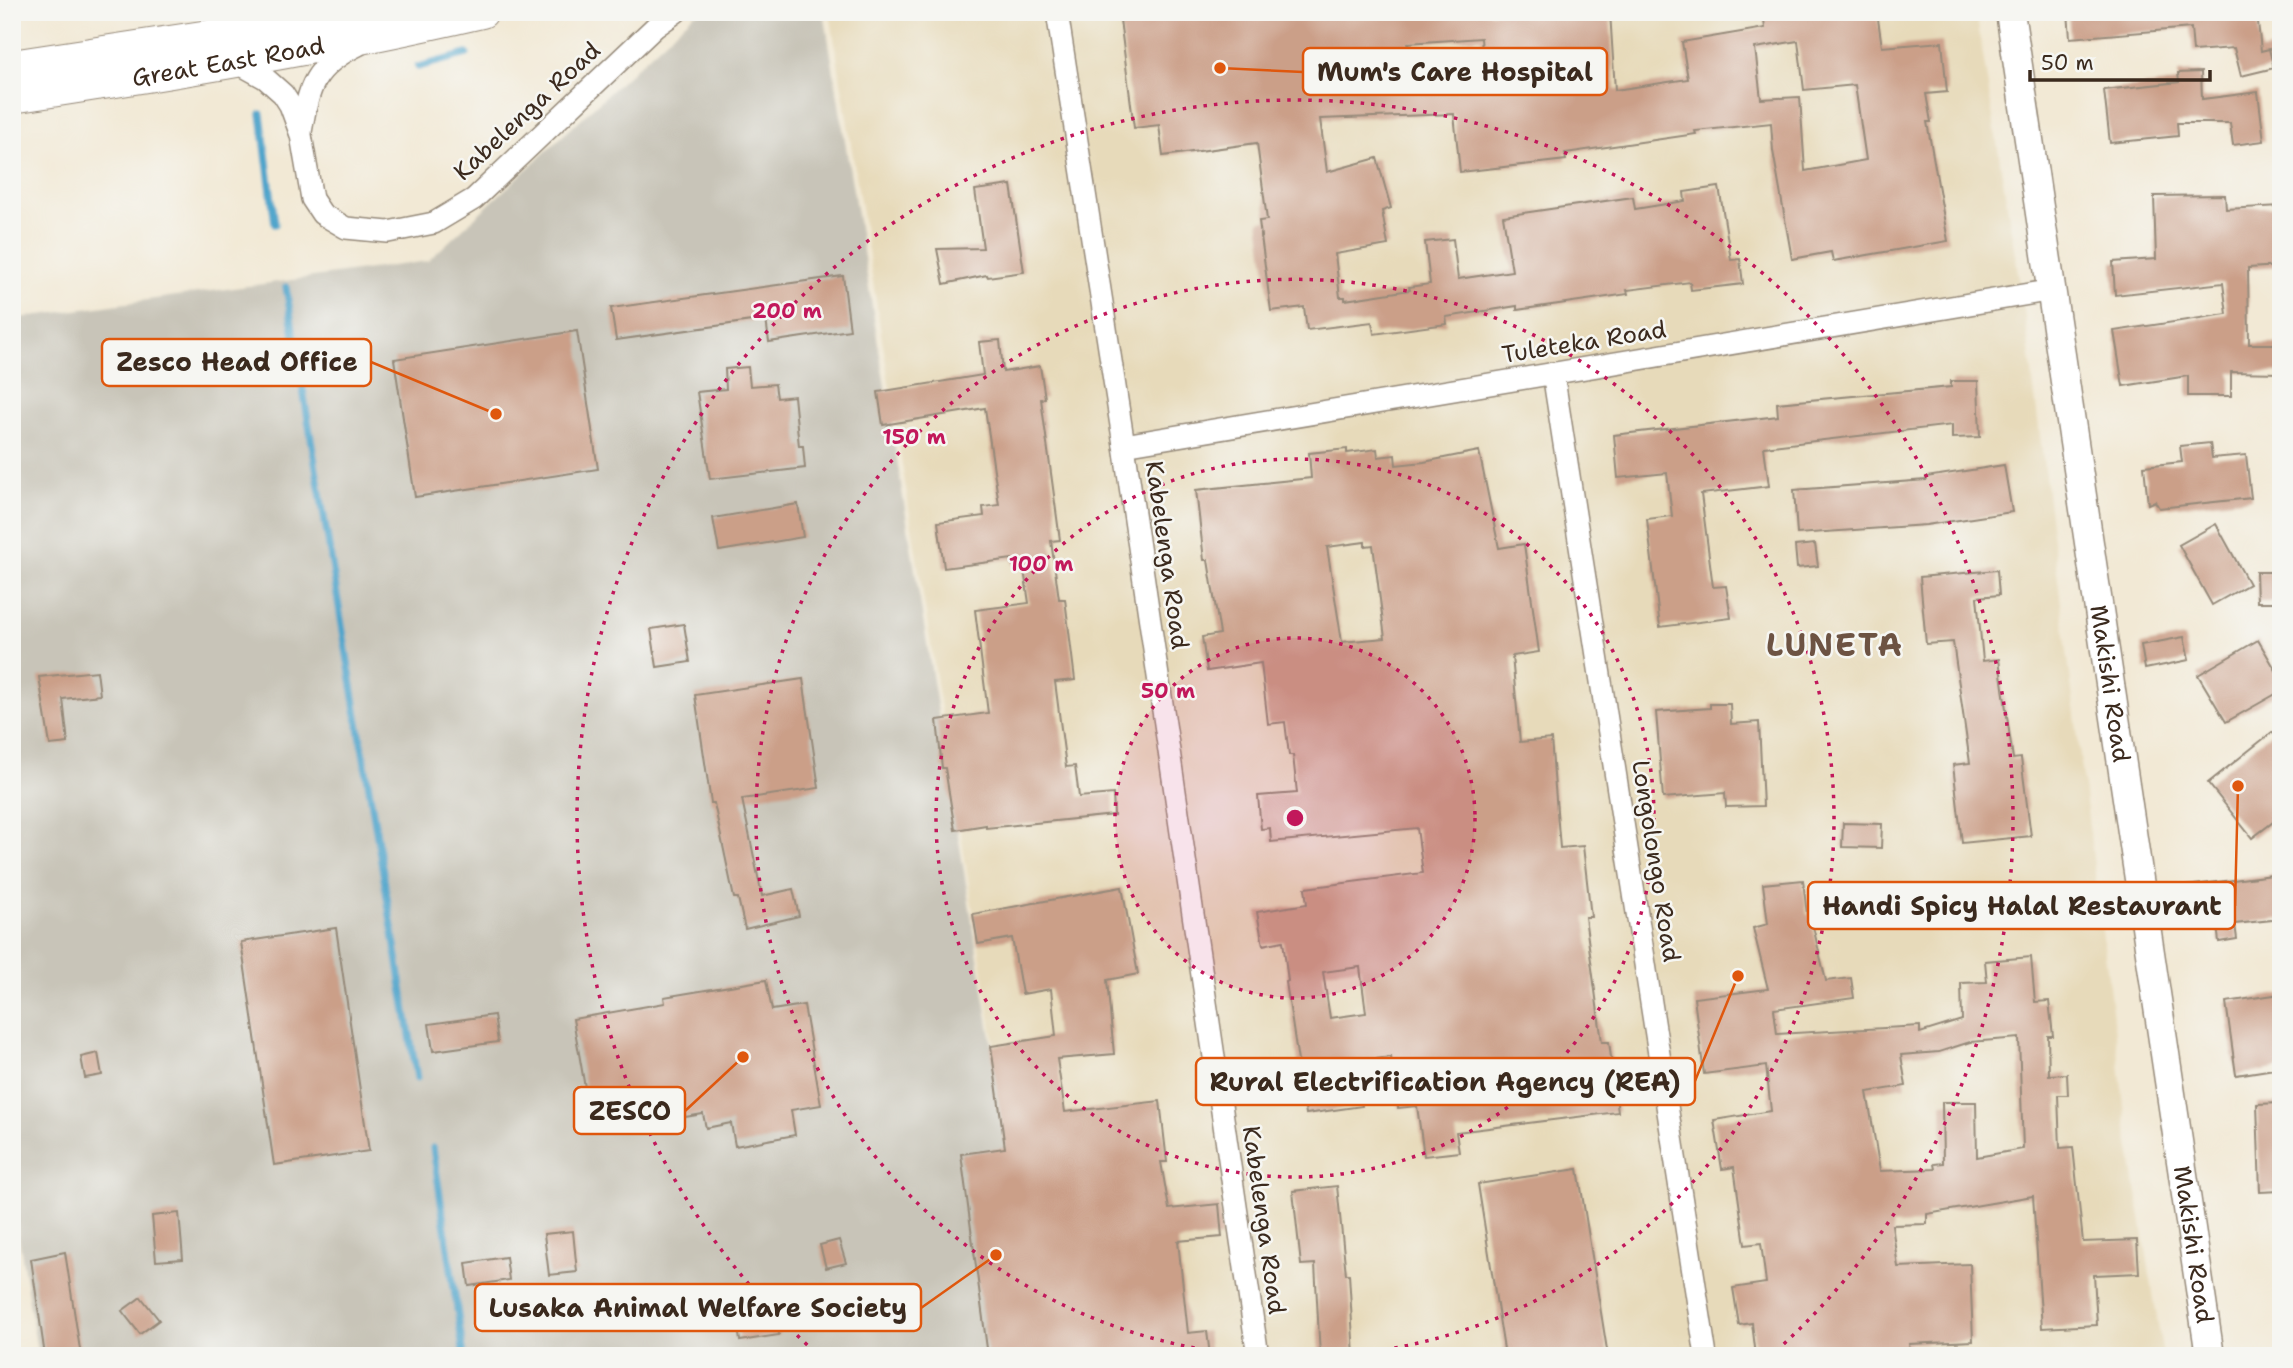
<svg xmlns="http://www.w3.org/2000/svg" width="2293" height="1368" font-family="'Shantell Sans',sans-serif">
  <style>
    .built { fill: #e7daba }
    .industrial { fill: #c8c4b8 }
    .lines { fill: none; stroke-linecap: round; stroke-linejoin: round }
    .stream { stroke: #4fa4cb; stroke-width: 7 }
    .building { fill: #cb9f88; fill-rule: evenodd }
    .street-casing { stroke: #968a7a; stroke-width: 24 }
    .secondary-casing { stroke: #968a7a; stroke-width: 31 }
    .primary-casing { stroke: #968a7a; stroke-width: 34 }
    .street { stroke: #fff; stroke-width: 21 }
    .secondary { stroke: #fff; stroke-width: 28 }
    .primary { stroke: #fff; stroke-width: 32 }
    .ring { fill: none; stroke: #c2185b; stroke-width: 3.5; stroke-dasharray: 3.5 7 }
    .labels { text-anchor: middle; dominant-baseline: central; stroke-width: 5; stroke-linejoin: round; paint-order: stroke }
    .street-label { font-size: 24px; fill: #3b2a1e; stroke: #f6f6f2 }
    .district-label { font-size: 32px; font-weight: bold; letter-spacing: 2px; fill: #6d5343; stroke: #f6f6f2 }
    .centre { fill: #c2185b; stroke: #f6f6f2; stroke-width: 3.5 }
    .ring-label { font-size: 21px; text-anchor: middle; font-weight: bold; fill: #c2185b; stroke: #f6f6f2; stroke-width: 5; stroke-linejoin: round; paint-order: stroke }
    .leader { fill: none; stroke: #df570d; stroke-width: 2.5 }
    .callout-dot { fill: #df570d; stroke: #f6f6f2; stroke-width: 2.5 }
    .callout { fill: #f6f6f2; stroke: #df570d; stroke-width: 2.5 }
    .callout-label { font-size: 26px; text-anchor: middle; font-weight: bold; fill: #3b2a1e }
  </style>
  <rect width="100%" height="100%" fill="#f6f6f2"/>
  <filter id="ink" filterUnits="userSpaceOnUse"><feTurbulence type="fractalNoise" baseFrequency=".0143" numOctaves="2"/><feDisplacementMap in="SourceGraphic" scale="14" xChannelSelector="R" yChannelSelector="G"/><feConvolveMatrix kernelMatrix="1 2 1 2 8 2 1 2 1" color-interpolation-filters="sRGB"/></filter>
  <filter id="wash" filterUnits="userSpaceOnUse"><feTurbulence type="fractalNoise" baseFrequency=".00686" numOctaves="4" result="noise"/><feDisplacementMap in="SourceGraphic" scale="28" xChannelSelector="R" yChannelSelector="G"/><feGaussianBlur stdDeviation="1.57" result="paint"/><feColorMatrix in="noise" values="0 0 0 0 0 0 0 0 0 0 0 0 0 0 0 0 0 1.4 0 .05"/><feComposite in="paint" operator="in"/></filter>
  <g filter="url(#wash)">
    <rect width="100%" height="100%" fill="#f2e9d5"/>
    <!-- built -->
    <path class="built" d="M830,12H1976L2025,317L2128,1137L2163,1356H1044Z"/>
    <!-- industrial -->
    <path class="industrial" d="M702,12H824L1043,1356H38L12,1195V319L428,261L694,14Z"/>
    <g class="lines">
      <!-- stream -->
      <g class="stream">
        <path d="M418,67L467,54"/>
        <path d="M261,114L275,224"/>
        <path d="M286,287L417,1078"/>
        <path d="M433,1148L464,1356"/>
      </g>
    </g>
    <g id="blocks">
      <!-- building -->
      <g class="building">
        <path d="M1119,12H1610L1615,90L1688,79L1682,42L1765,28L1763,12H1877L1882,47L1942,42L1947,92L1926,94L1931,122H1927L1948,241L1833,261L1831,252L1792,259L1773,151L1771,123L1695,131L1696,134L1565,153L1566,160L1460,172L1454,114L1320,119L1327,172L1377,158L1391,208L1382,211L1388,245L1335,254L1340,297H1345V300L1410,290L1409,287L1430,284L1425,242L1453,239L1458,279L1512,271L1503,216L1633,197L1635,209L1685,201L1684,192L1719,187L1731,260L1740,259L1743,284L1691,290L1690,282L1627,290L1628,294L1517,310V306L1446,317L1447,324L1374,334L1372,322L1307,330L1304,307L1271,311L1259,221L1267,220L1257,143L1163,156L1159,125L1134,128ZM1481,38L1484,77L1454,79V83L1414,85L1408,43ZM1798,41L1804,90L1855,85L1866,160L1805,171L1800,97L1761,99L1755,48Z"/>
        <path d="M2068,12H2257L2261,51L2269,49L2274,68L2241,76L2234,48L2193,51L2191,28L2070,38Z"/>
        <path d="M2201,72L2202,99L2258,92L2264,141L2233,145L2230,123H2177L2178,136L2110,143L2104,90L2179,82L2178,73Z"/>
        <path d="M1011,185L1024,272L988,277L987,275L944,284L937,249L983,248L975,190Z"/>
        <path d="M2225,195L2226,209L2281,206V266L2248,268L2249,344H2281V373L2231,372V396H2188V376L2123,386L2114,331L2227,314L2223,283L2115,295L2113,262L2156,259L2154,196Z"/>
        <path d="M843,276L850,330L769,342L766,319L616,340L611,308Z"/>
        <path d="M577,331L598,469L415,497L394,359Z"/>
        <path d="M1000,340L1003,372L1040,366L1045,398L1041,399L1060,540L1051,541L1059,599H1065L1075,680L1055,682L1066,767L1075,766L1079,797L1113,794L1114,815L986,828V825L955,830L945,768H942L937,720L988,713L975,610L1029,603L1023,563L1013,565L1012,559L944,568L938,522L984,516L983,507L999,505L985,408L883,425L878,392L983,375L979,342Z"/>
        <path d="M748,367L750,386L775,384L777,398L794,396L799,446H803L805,468L710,479L697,392L726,389L725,369Z"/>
        <path d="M1951,381H1978L1980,437L1952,438V425L1764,447L1769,486L1701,494L1713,587L1726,586L1731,618L1660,627L1647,519L1672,516L1667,473L1618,478L1614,435L1778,416L1777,403L1951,387Z"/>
        <path d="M2210,443L2212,458L2246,455L2251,498L2159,508L2155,501L2148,504L2144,466L2182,462L2180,446Z"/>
        <path d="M1347,449V453L1377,449L1378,457L1395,455L1396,465L1424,462L1479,451L1499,548L1524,544L1539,652L1512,656L1520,742L1551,739L1560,848L1583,846L1591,917H1585L1602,1042H1609L1618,1112L1456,1132L1459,1152L1424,1156L1417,1106L1398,1108L1391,1057L1355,1062L1362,1106L1306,1114L1286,982L1288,981L1283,941L1263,945L1257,912L1307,904L1305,888L1423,873L1417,828L1271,842L1270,828L1261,829L1258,796L1297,793L1293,755H1289L1285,722L1268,724L1261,663L1207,671L1202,637L1220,634L1208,560H1204L1196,490L1311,478L1309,453ZM1365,542V546L1373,545L1385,638L1342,642L1327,547ZM1360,967L1366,1013L1330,1018L1323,972Z"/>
        <path d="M2004,465L2012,512L1926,525L1797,534L1794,490L1926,480V477Z"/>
        <path d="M798,504L803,537L719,551L713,518Z"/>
        <path d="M2216,524L2249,584L2212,605L2179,545Z"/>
        <path d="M1815,544L1818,566L1797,568L1795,546Z"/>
        <path d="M1997,570L1999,595L1977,597L1983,661L1999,659L2013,759L2021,758L2031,836L1962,843L1953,765L1970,763L1953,642L1926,644L1920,577Z"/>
        <path d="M2256,572H2281V602H2257Z"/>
        <path d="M684,624L690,662L657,667L651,629Z"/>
        <path d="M2184,637L2189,660L2145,669L2141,645Z"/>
        <path d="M2258,640L2281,679V691L2226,722L2198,675Z"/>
        <path d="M97,671L100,695L63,699L68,743L50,745L39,677Z"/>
        <path d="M803,679L819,788L742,799L762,896L793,889L799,916L745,929L738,898H734L714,803H711L695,695Z"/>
        <path d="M1710,704H1730L1731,724L1759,722L1763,806L1726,807L1725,793L1663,798L1656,712L1710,708Z"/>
        <path d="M2272,732L2281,742V816L2252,838L2208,783Z"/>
        <path d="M1843,823L1882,824L1881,848L1842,847Z"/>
        <path d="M2281,874V919L2235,924L2237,939L2219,942L2217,925L2183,929L2177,887Z"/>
        <path d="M1803,880L1807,915L1810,914L1826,981L1851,978L1854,998L1774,1009L1777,1034L1920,1026V1033L1962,1020L1961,983L1987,982L1985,961L2031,957L2035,1002L2049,1001L2053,1036H2048L2049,1075L2067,1074L2068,1095H2058L2060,1148L2073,1147L2083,1242L2137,1240L2139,1273L2094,1275L2097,1325L2042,1328L2033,1196L1927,1214V1224L1892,1225L1898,1267L1970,1264L1973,1341L1909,1344L1910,1351L1877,1356H1756L1752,1323L1739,1325L1733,1288L1766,1283L1761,1243L1745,1245L1734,1167L1722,1169L1714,1120L1771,1111L1766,1066L1704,1074L1694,998L1768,989L1753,928L1768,924L1763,884ZM2019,1038L2023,1149L1977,1157L1976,1102H1942L1943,1163L1934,1164L1935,1169L1880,1171L1867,1092L1906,1086L1901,1055L1939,1052L1970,1042Z"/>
        <path d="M1122,887L1138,974L1107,980L1114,1054L1057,1059L1065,1112L1160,1101L1167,1162H1161L1169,1209L1219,1204L1222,1237L1178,1241L1188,1333L1207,1331L1210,1356H988L961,1154L1005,1148L991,1046L1056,1036L1051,989L1022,994L1012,938L978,944L973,914Z"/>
        <path d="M336,928L369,1151L274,1165L241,942Z"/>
        <path d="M766,980L772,1010L804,1005L821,1105L791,1110L795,1135L735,1146L731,1123L706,1128L703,1114L685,1117L683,1107L591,1122L573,1019L665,1003L664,997Z"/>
        <path d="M2281,994V1068L2236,1075L2226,1002Z"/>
        <path d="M494,1015L498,1042L433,1051L429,1024Z"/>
        <path d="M98,1053L102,1075L85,1078L81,1057Z"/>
        <path d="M2281,1103V1191L2260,1192L2257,1104Z"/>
        <path d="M1578,1169L1608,1356H1505L1478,1184Z"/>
        <path d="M1337,1186L1346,1274H1349L1354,1356H1320L1315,1264L1301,1265L1293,1191Z"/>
        <path d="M179,1213L183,1259L156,1261L152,1216Z"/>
        <path d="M573,1231L577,1272L549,1275L544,1234Z"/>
        <path d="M839,1240L846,1263L826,1268L820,1245Z"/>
        <path d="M65,1252L81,1356H45L31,1259Z"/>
        <path d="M506,1257L509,1280L469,1286L466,1263Z"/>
        <path d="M776,1291L779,1335L740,1341L738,1327H736L735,1292Z"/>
        <path d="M141,1297L159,1320L140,1334L122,1311Z"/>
      </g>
    </g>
  </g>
  <g filter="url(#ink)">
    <use href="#blocks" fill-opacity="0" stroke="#968a7a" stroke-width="2"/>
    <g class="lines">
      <!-- street casing -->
      <g class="street-casing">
        <g id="street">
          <path d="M1057,12L1124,445L1258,1356"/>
          <path d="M238,63L265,78L283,94L290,105L301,135L312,199L322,214L346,228L388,232L434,223L474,199L655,27L676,12"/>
          <path d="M301,132C309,86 313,67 358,45"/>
          <path d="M1553,373L1706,1356"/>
          <path d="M1124,445L2053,290"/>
        </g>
      </g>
      <!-- secondary casing -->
      <g class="secondary-casing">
        <g id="secondary">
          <path id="s1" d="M2010,12L2210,1356"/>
        </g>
      </g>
      <!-- primary casing -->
      <g class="primary-casing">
        <g id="primary">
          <path d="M12,66L367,12"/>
          <path id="s2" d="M12,97C170,73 327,48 482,12"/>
        </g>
      </g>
      <!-- street -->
      <use href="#street" class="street"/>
      <!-- secondary -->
      <use href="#secondary" class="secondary"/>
      <!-- primary -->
      <use href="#primary" class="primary"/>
    </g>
  </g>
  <!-- distance rings -->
  <circle cx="1295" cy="818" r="180" fill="#c2185b" fill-opacity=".12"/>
  <g class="ring">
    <circle cx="1295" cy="818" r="180"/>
    <circle cx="1295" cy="818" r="359"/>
    <path d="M1257 1356A539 539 0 1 1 1333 1356"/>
    <path d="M815 1352A718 718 0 1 1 1775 1352"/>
  </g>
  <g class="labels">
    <!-- street labels -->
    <g class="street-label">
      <text stroke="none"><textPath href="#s2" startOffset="219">Great East Road</textPath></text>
      <text transform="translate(527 111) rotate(-43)">Kabelenga Road</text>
      <text transform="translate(1584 342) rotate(-9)">Tuleteka Road</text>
      <text transform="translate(1167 555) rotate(82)">Kabelenga Road</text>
      <text stroke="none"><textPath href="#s1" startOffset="679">Makishi Road</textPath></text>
      <text transform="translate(1656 861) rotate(81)">Longolongo Road</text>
      <text transform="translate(1264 1220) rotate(82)">Kabelenga Road</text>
      <text stroke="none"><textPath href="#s1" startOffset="1246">Makishi Road</textPath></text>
    </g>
    <!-- district labels -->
    <g class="district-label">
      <text x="1835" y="644">LUNETA</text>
    </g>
  </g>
  <circle cx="1295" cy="818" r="10" class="centre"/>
  <g class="ring-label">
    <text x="787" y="318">200 m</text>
    <text x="914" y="444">150 m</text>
    <text x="1041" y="571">100 m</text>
    <text x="1168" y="698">50 m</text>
  </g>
  <!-- callouts -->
  <path class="leader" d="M1220 68L1303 72M496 414L371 362M2238 786L2235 906M1738 976L1695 1081M743 1057L685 1111M996 1255L921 1308"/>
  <g class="callout-dot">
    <circle cx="1220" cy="68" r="7"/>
    <circle cx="496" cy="414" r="7"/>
    <circle cx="2238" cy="786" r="7"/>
    <circle cx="1738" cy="976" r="7"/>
    <circle cx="743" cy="1057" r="7"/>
    <circle cx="996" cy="1255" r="7"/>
  </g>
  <g class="callout">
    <rect x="1303" y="48" width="304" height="47" rx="7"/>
    <rect x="102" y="339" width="269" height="47" rx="7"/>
    <rect x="1808" y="882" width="427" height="47" rx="7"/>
    <rect x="1196" y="1058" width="499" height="47" rx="7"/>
    <rect x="574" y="1087" width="111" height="47" rx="7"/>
    <rect x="475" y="1284" width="446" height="47" rx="7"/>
  </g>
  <g class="callout-label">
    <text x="1455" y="81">Mum's Care Hospital</text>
    <text x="237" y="371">Zesco Head Office</text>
    <text x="2022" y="915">Handi Spicy Halal Restaurant</text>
    <text x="1445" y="1091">Rural Electrification Agency (REA)</text>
    <text x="630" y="1120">ZESCO</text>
    <text x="698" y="1317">Lusaka Animal Welfare Society</text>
  </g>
  <!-- margin -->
  <rect width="2293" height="1368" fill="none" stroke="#f6f6f2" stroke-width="42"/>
  <!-- scale -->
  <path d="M2030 70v10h180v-10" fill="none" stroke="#3b2a1e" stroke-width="3.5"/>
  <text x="2041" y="70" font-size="21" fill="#3b2a1e" stroke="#f6f6f2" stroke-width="5" paint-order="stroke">50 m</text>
</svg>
